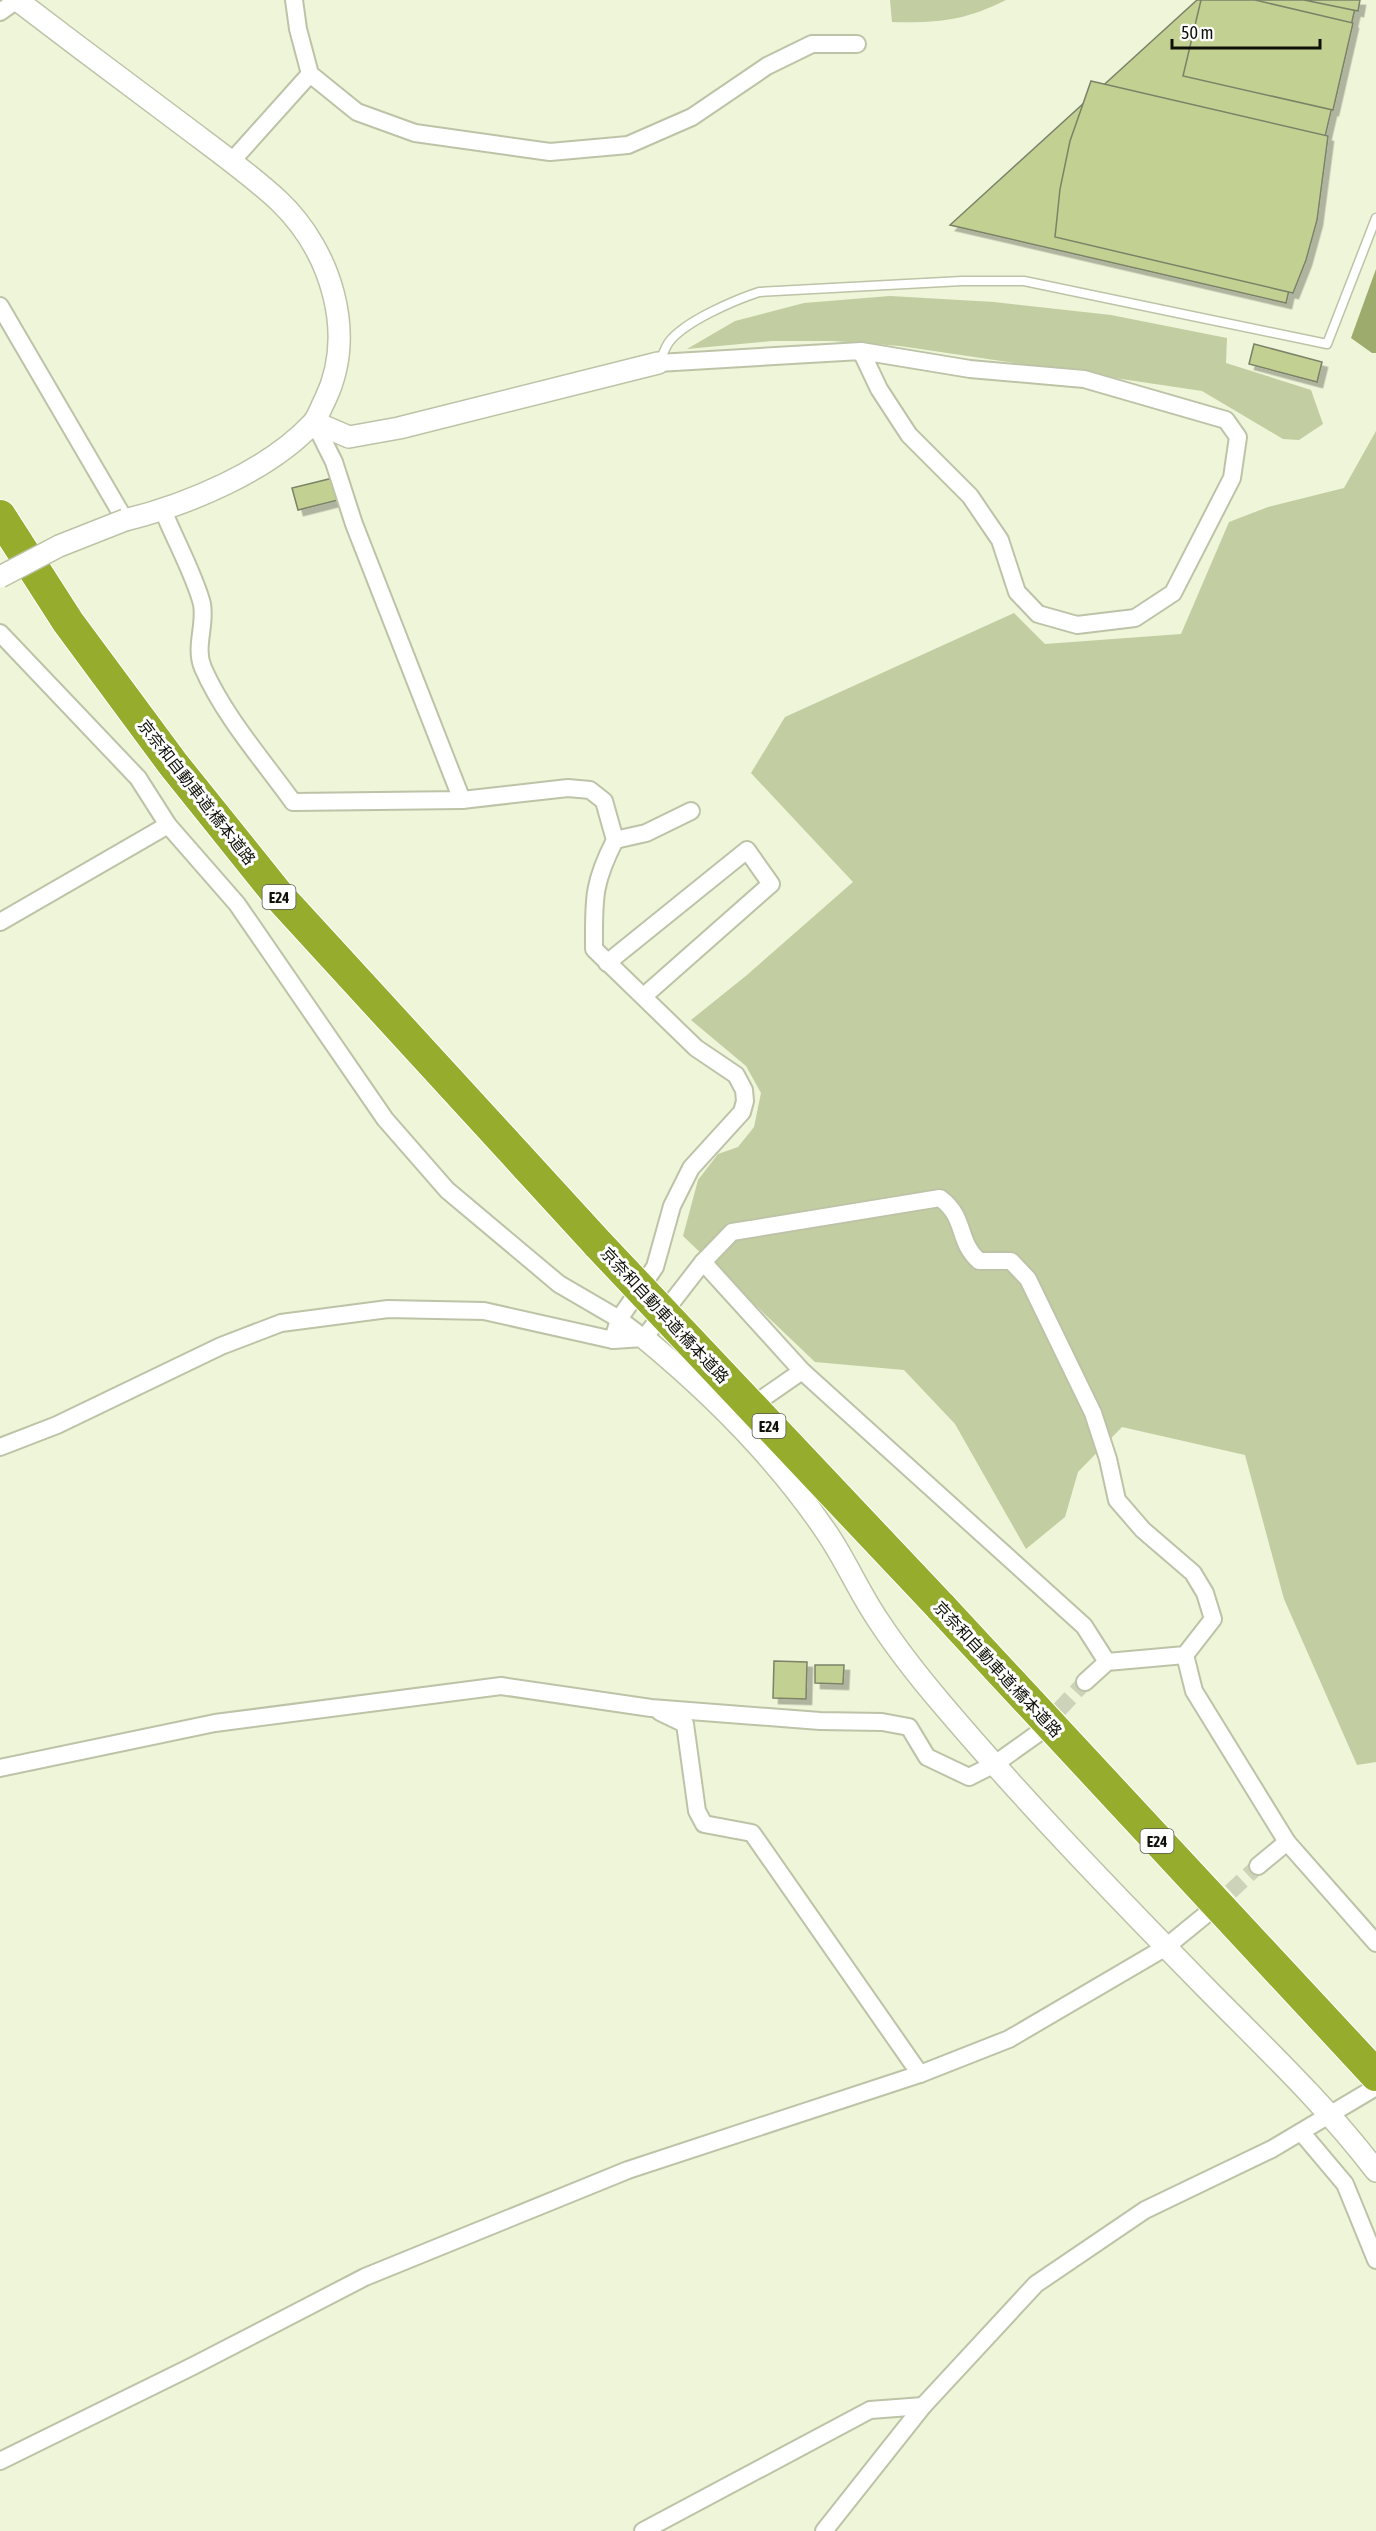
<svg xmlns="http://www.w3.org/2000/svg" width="1376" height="2531" font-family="'Asap Condensed','Noto Sans JP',sans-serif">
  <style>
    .green { fill: #c2cda1 }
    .water { fill: #9dab6d }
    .building { fill: #c2d192; stroke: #7b8268; stroke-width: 1.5; filter: url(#shadow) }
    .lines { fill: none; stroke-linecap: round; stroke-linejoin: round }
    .minor-tunnel { stroke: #cdd3b9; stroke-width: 16; stroke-dasharray: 16 8; stroke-linecap: butt }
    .service-casing { stroke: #bcc3a7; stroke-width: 11 }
    .minor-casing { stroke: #bcc3a7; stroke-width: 20 }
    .tertiary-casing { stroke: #bcc3a7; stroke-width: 24 }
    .motorway-casing { stroke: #fff; stroke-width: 34 }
    .service { stroke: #fff; stroke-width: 8 }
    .minor { stroke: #fff; stroke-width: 16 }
    .tertiary { stroke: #fff; stroke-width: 21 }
    .motorway { stroke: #95ac2d; stroke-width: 32 }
    .tertiary-bridge-casing { stroke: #bcc3a7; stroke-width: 24; stroke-linecap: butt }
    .motorway-bridge-casing { stroke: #fff; stroke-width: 34; stroke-linecap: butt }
    .tertiary-bridge { stroke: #fff; stroke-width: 21 }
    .motorway-bridge { stroke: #95ac2d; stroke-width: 32 }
    .labels { text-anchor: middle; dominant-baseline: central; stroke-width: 6; stroke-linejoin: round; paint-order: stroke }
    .shield { fill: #fefefe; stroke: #575852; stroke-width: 1.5 }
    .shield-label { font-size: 15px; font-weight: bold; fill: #0f1108 }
    .street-label { font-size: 16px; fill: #0f1108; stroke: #fefefe }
  </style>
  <defs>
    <filter id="shadow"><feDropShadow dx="5.5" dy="5.5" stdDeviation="0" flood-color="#0004"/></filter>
  </defs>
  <rect width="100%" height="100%" fill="#eef5d8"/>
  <!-- green -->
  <g class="green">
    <path d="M890,0H1006C964,21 938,23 892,22Z"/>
    <path d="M890,296L994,302L1111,315L1227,338L1226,363L1311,390L1323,424L1299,440L1283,439L1202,391L1108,377L900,346L833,341H772L687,349L735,321L804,303Z"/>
    <path d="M1376,431V1762L1357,1765L1284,1599L1245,1455L1122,1427L1078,1472L1065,1517L1026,1549L955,1424L904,1370L815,1362L683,1236L698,1180L718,1154L738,1147L754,1127L761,1093L746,1066L691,1020L747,975L853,882L751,773L785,717L1014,613L1045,644L1181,634L1229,522L1268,507L1344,488Z"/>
  </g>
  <!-- water -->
  <path class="water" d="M1376,269V353H1372L1351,338Z"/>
  <!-- building -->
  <g class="building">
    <path d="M1197,0H1357L1286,303L950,225Z"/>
    <path d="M1201,0H1255L1353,23L1333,110L1183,76Z"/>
    <path d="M1304,0H1360L1358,11Z"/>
    <path d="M1091,81L1328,136L1317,220L1306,260L1293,293L1055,237L1060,189L1070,141Z"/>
    <path d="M1254,344L1322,362L1317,382L1249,364Z"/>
    <path d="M333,478L338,500L298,510L292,488Z"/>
    <path d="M774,1661L807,1662L806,1699L773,1698Z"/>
    <path d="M815,1665H844L843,1684L815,1683Z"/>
  </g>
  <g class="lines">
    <!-- minor-tunnel -->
    <g class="minor-tunnel">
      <path d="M1043,1727L1085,1682"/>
      <path d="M1213,1908L1258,1866"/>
    </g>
    <!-- service casing -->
    <g class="service-casing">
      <path id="service" d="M659,363C662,356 665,348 669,342C685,321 735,300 759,292L962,281H1024L1327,344L1376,218"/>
    </g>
    <!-- minor casing -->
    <g class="minor-casing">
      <g id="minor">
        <path d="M0,12L17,0"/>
        <path d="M310,74L357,112L415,133L550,152L628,145L692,117L767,66L812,44H857"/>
        <path d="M231,162L310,74L298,29L294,0"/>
        <path d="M0,306L125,520"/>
        <path d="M658,363L861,351L970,369L1084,379L1226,420L1238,437L1232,478L1173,593L1135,618L1077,625L1038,614L1017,592L1000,540L970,496L909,435L879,389L861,351"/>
        <path d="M314,422L334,462L354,524L462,800"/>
        <path d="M163,510C174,538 195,576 202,604C206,626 194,647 203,668C224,716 262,759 293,802L462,800L568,788L590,790L604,801L615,840C592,885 594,900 594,949L696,1048L736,1075L744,1090L745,1101L742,1112L691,1168L672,1206L655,1267L619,1319L613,1340"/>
        <path d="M0,633L138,778L168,825L237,904L385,1119L447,1190L559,1284L619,1319L644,1338"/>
        <path d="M615,840L646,833L691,811"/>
        <path d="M0,922L168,825"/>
        <path d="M607,963L747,850L771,884L644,996"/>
        <path d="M703,1262L802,1371L1084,1626L1107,1662"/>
        <path d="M746,1410L802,1371"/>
        <path d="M0,1447L57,1425L221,1346L281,1323L388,1309L484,1311L613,1340L644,1338L703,1262L732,1232L940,1198C967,1218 956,1240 979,1261H1011L1028,1279L1093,1413L1108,1459L1117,1500L1143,1530L1193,1573L1205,1593L1213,1619L1185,1655L1107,1662L1085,1682"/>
        <path d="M1185,1655L1194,1691L1287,1842L1376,1943"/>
        <path d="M660,1712L685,1724L697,1811L704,1824L752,1833L920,2074"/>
        <path d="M0,1768L215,1723L501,1686L651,1708L820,1721L882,1722L909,1727L927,1757L969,1777L995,1764L1037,1734"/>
        <path d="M1258,1866L1287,1842"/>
        <path d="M1302,2133L1345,2184L1376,2260"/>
        <path d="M0,2461L193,2366L365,2277L628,2170L920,2074L1009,2039L1166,1947L1204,1916"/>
        <path d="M643,2531L870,2410L923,2406"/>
        <path d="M824,2531L923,2406L1036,2284L1145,2210L1272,2149L1371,2090"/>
      </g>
    </g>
    <!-- tertiary casing -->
    <g class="tertiary-casing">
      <g id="tertiary">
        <path d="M17,0C72,42 128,84 183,125C216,150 250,174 279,201C331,251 357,333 325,400C321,407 318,418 312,424C268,471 187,505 125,520"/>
        <path d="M314,422L349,437L399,428L658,363"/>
        <path d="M644,1338C712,1394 777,1459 827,1533C846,1561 859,1592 878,1620C897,1649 919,1677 942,1704C1025,1802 1115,1895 1205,1987C1263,2046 1325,2104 1376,2171"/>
      </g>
    </g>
    <!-- motorway casing -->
    <g class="motorway-casing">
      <g id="motorway">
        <path d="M0,516L68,622L173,764L279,896L599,1245"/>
        <path d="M940,1606L1376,2075"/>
      </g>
    </g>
    <!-- service -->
    <use href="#service" class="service"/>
    <!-- minor -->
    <use href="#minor" class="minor"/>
    <!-- tertiary -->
    <use href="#tertiary" class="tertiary"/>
    <!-- motorway -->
    <use href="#motorway" class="motorway"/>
    <!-- tertiary-bridge casing -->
    <g class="tertiary-bridge-casing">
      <path id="tertiary-bridge" d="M0,577L59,546L125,520"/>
    </g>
    <!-- motorway-bridge casing -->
    <g class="motorway-bridge-casing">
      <path id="motorway-bridge" d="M599,1245L940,1606"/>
    </g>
    <!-- tertiary-bridge -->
    <use href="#tertiary-bridge" class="tertiary-bridge"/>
    <!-- motorway-bridge -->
    <use href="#motorway-bridge" class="motorway-bridge"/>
  </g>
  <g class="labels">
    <!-- shield labels -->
    <g class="shield">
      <rect x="262.5" y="885" width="33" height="24" rx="4.5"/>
      <rect x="752.5" y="1414" width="33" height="24" rx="4.5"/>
      <rect x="1140.5" y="1829" width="33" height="24" rx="4.5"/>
    </g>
    <g class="shield-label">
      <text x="279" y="897">E24</text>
      <text x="769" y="1426">E24</text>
      <text x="1157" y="1841">E24</text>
    </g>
    <!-- street labels -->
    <g class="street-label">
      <text transform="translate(197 792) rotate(52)">京奈和自動車道;橋本道路</text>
      <text transform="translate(665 1315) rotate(47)">京奈和自動車道;橋本道路</text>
      <text transform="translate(998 1669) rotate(47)">京奈和自動車道;橋本道路</text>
    </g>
  </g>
  <!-- scale -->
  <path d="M1172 39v9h148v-9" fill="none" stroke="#0f1108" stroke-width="3"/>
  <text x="1181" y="39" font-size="18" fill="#0f1108" stroke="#fefefe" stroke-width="4.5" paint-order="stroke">50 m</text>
</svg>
